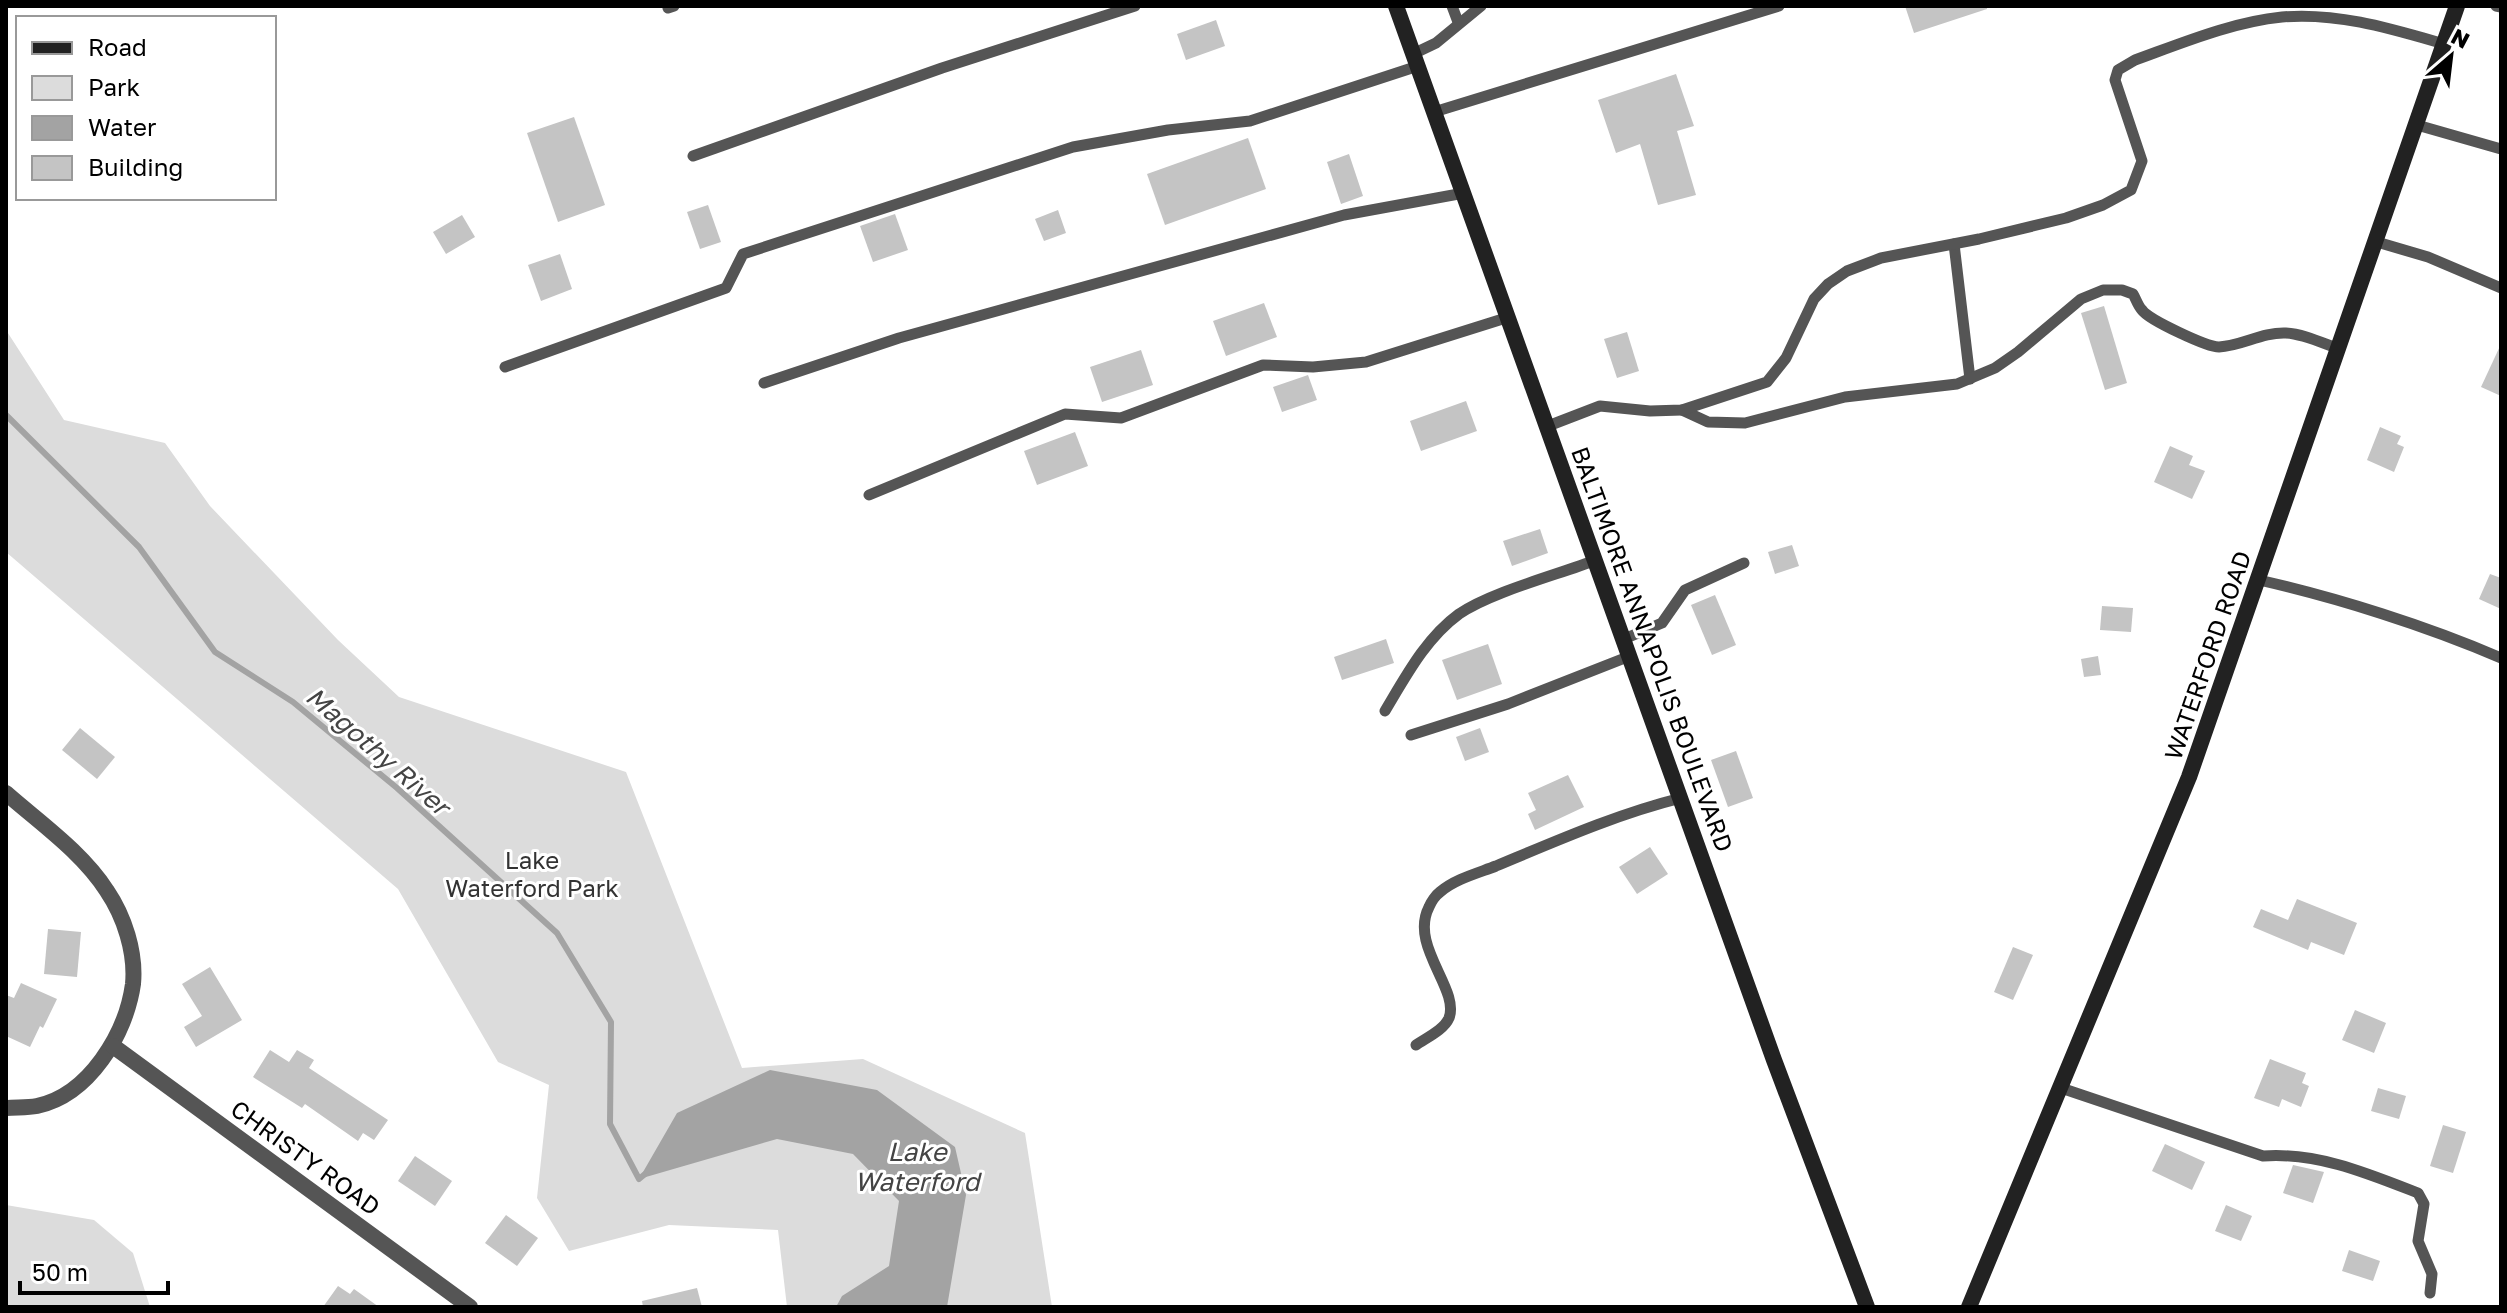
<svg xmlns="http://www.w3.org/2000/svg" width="2507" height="1313" font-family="'Golos Text',sans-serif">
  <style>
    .green { fill: #dcdcdc }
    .water { fill: #a3a3a3 }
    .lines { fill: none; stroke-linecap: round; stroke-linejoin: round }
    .stream { stroke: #a3a3a3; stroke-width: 6 }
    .building { fill: #c4c4c4 }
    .lane { stroke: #555; stroke-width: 11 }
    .street { stroke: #555; stroke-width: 16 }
    .secondary { stroke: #222; stroke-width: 16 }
    .labels { text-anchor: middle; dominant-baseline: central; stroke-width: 6; stroke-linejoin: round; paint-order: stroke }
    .street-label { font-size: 24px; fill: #000; stroke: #fff }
    .park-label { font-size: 24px; fill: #333; stroke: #fff }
    .water-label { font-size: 26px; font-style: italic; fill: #444; stroke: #fff }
  </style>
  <rect width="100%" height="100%" fill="#fff"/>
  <!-- green -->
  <g class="green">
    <path d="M6,330L64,420L165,443L210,506L338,640L399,697L626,772L742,1068L863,1059L1025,1133L1052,1307H787L778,1230L669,1225L569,1251L537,1198L549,1085L498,1062L398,889L6,552Z"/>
    <path d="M6,1205L94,1220L133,1253L150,1307H6Z"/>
  </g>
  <!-- water -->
  <path class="water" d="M770,1070L877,1090L955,1147L966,1195L947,1307H836L842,1296L889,1266L899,1201L853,1154L777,1139L639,1179L677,1113Z"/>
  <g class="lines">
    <!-- stream -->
    <path class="stream" d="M6,415L139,547L215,652L293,702L397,788L557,933L611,1022L610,1124L639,1179L645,1174"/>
  </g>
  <!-- building -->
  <g class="building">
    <path d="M1905,6H1987V9L1914,33Z"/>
    <path d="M1216,20L1225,46L1186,60L1177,34Z"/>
    <path d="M1676,74L1694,126L1677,131L1696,195L1658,205L1640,144L1616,153L1598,100Z"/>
    <path d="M574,117L605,205L558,222L527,133Z"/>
    <path d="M1248,138L1266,189L1165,225L1147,174Z"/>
    <path d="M1349,154L1363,196L1341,204L1327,162Z"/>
    <path d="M708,205L721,242L700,249L687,212Z"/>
    <path d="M1058,210L1066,233L1044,241L1035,219Z"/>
    <path d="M895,214L908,250L873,262L860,226Z"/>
    <path d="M462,215L475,237L446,254L433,232Z"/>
    <path d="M560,254L572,289L541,301L528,265Z"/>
    <path d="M1264,303L1277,337L1226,356L1213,321Z"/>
    <path d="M2104,306L2127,383L2105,390L2081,313Z"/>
    <path d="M1627,332L1639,371L1617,378L1604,339Z"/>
    <path d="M2501,344V396L2481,387Z"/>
    <path d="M1141,350L1153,385L1102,402L1090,367Z"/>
    <path d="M1308,375L1317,400L1282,412L1273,387Z"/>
    <path d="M1466,401L1477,431L1421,451L1410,421Z"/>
    <path d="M2380,427L2401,436L2397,444L2404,447L2394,472L2367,460Z"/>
    <path d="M1075,432L1088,466L1037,485L1024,451Z"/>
    <path d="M2170,446L2193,456L2189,465L2205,471L2192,499L2154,482Z"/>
    <path d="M1540,529L1548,553L1512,566L1503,541Z"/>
    <path d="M1792,545L1799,566L1775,574L1768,552Z"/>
    <path d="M2490,574L2501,578V609L2479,599Z"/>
    <path d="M1715,595L1736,645L1712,655L1691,605Z"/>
    <path d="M2102,606L2133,608L2131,632L2100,630Z"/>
    <path d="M1386,639L1394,663L1342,680L1334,657Z"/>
    <path d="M1488,644L1502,684L1457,700L1442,660Z"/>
    <path d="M2098,656L2101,675L2084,677L2081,659Z"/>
    <path d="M80,728L115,757L97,779L62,750Z"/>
    <path d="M1480,728L1489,752L1465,761L1456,737Z"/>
    <path d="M1736,751L1753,798L1728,807L1711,760Z"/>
    <path d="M1568,775L1584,807L1535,830L1528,814L1536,810L1528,793Z"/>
    <path d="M1650,847L1668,874L1637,894L1619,867Z"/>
    <path d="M2297,899L2357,923L2344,955L2311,942L2308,950L2253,927L2261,909L2288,920Z"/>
    <path d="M48,929L81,932L77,977L44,974Z"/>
    <path d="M2013,947L2033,955L2013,1000L1994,992Z"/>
    <path d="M210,967L242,1020L196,1047L184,1027L202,1016L182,984Z"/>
    <path d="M21,983L57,999L43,1028L40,1026L30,1047L6,1036V995L14,998Z"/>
    <path d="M2355,1010L2386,1023L2374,1053L2342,1040Z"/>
    <path d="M270,1050L289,1062L297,1050L314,1060L309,1068L388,1120L374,1140L363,1133L358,1141L305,1104L302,1108L253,1077Z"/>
    <path d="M2270,1059L2306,1073L2302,1083L2309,1086L2301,1107L2282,1099L2279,1107L2254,1098Z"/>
    <path d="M2378,1088L2406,1096L2399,1119L2371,1111Z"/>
    <path d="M2443,1125L2466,1132L2453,1173L2430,1166Z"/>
    <path d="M2165,1144L2205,1162L2192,1190L2152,1171Z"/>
    <path d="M415,1156L452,1181L435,1206L398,1181Z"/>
    <path d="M2293,1165L2324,1172L2313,1203L2283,1193Z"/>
    <path d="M2226,1205L2252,1216L2241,1241L2215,1231Z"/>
    <path d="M506,1215L538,1238L517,1266L485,1243Z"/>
    <path d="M2349,1250L2380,1261L2373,1281L2342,1271Z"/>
    <path d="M338,1286L350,1294L354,1289L379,1307H323Z"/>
    <path d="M697,1288L702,1307H643L642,1301Z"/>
  </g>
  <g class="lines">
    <!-- lane -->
    <g class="lane">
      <path d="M1452,6L1458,22"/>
      <path d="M2496,6L2501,7"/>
      <path d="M668,8L674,6"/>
      <path d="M1413,54L1436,43L1481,6"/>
      <path d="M1434,112L1779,6"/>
      <path d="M2417,125L2501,149"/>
      <path d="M693,156L942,68L1135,6"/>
      <path d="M2377,242L2428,257L2501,288"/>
      <path d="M1954,244L1970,379"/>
      <path d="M505,367L726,288L743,254L1073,147L1168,130L1250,121L1418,66"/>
      <path d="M764,383L899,338L1344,215L1464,193"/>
      <path d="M1682,410L1708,422L1745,423L1845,397L1957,384L1995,368L2018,352L2081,299L2103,290H2122L2133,294C2136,299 2138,306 2142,310C2149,320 2207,347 2219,347C2242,346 2262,332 2286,333C2304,334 2322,343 2339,349"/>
      <path d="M1548,426L1600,406L1650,411L1682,410L1767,382L1786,358L1814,299L1828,284L1847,271L1881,258L1979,239L2066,218L2103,205L2131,190L2142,161L2115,80L2118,70L2135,60C2182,43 2232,22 2282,17C2337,12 2392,29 2444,44"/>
      <path d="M869,495L1065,414L1121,418L1263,365L1313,367L1366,362L1509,317"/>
      <path d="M2259,580C2338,598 2427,626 2501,658"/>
      <path d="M1624,639L1662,623L1685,590L1744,563"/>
      <path d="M1385,711C1406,676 1426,638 1459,614C1491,592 1557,575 1596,560"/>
      <path d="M1411,735L1508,704L1630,656"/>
      <path d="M1416,1045C1426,1038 1444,1030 1449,1018C1460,989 1409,946 1429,907C1431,902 1436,895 1440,892C1455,879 1478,873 1496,866C1556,841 1617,814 1681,798"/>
      <path d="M2061,1088L2263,1156C2317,1152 2367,1173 2418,1193L2424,1204L2418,1241L2432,1274L2430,1293"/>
    </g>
    <!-- street -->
    <g class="street">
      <path d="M6,793C40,823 82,852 107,891C124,916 136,952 133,984C126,1034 89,1095 37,1106C27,1108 16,1107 6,1108"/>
      <path d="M113,1046L470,1307"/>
    </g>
    <!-- secondary -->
    <g class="secondary">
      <path d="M1396,6L1774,1060L1867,1307"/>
      <path d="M1969,1307L2189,777L2457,6"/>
    </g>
  </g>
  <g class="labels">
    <!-- street labels -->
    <g class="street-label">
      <text transform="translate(1653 649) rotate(70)">BALTIMORE ANNAPOLIS BOULEVARD</text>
      <text transform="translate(2207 655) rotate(-71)">WATERFORD ROAD</text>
      <text transform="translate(306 1157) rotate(36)">CHRISTY ROAD</text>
    </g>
    <!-- park labels -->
    <g class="park-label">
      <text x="532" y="859">Lake<tspan x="532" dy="28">Waterford Park</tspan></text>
    </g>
    <!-- water labels -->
    <g class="water-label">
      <text transform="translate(378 751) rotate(41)">Magothy River</text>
      <text x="917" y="1151">Lake<tspan x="917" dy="30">Waterford</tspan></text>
    </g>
  </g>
  <!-- border -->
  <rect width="2507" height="1313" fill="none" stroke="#000000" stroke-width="16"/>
  <!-- legend -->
  <rect x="16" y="16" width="260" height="184" fill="#ffffff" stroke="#999999" stroke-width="2"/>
  <rect x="32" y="42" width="40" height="12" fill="#222222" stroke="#999999" stroke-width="2"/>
  <text x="88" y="56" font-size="24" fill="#000000">Road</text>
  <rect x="32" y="76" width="40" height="24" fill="#dcdcdc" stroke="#999999" stroke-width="2"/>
  <text x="88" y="96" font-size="24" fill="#000000">Park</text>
  <rect x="32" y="116" width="40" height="24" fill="#a3a3a3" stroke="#999999" stroke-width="2"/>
  <text x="88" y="136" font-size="24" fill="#000000">Water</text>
  <rect x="32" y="156" width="40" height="24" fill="#c4c4c4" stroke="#999999" stroke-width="2"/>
  <text x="88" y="176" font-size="24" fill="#000000">Building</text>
  <!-- north arrow -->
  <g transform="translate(2451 56) rotate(28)" stroke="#ffffff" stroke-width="6" paint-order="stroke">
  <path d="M0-6L14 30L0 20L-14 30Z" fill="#000000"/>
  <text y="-12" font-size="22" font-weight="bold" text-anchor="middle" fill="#000000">N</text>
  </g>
  <!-- scale -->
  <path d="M20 1281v12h148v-12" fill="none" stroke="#000000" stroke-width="4"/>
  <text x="32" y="1281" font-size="24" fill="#000000" stroke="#ffffff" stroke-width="6" paint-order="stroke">50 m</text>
</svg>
